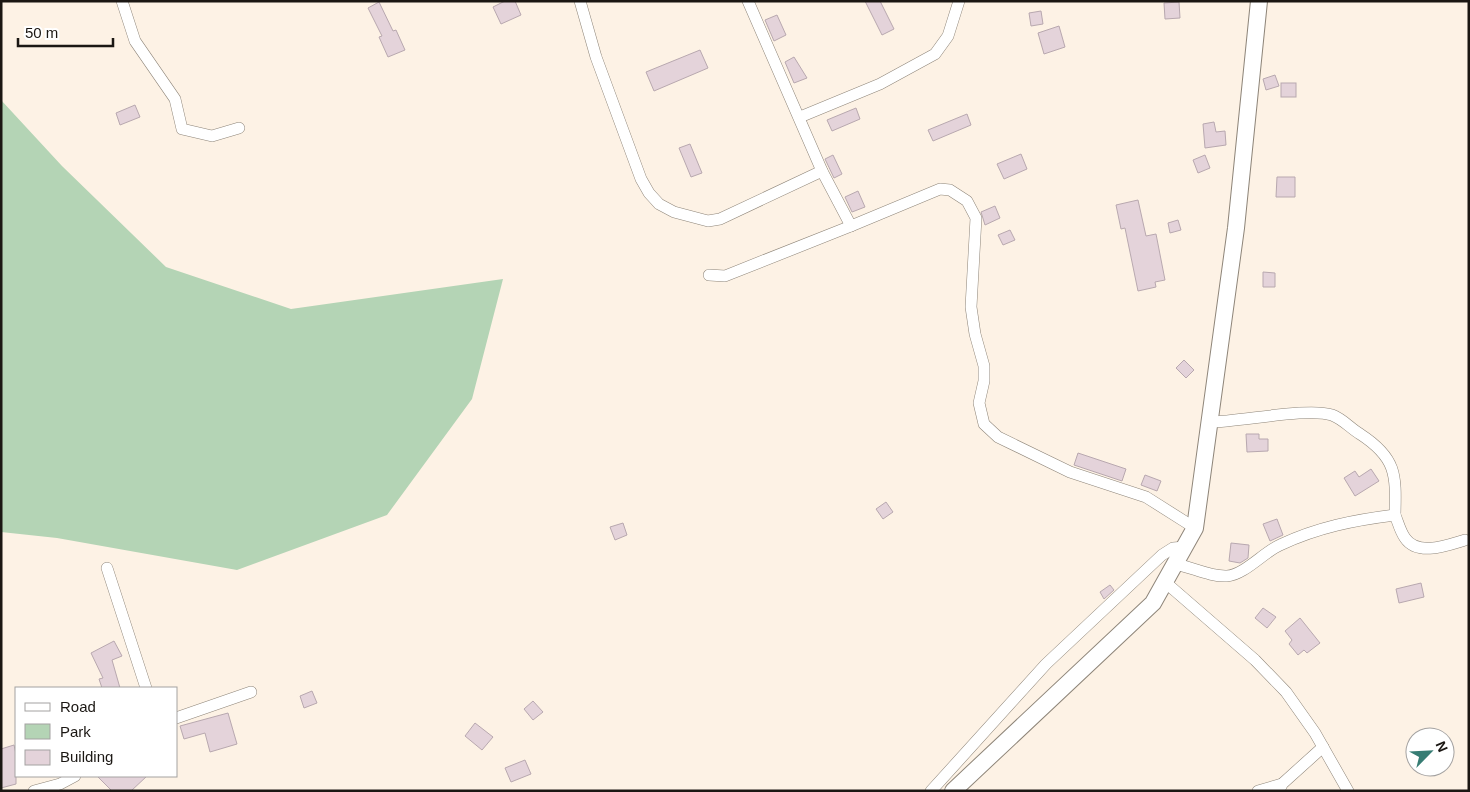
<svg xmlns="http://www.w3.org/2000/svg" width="1470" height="792" font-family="Helvetica,sans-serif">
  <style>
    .green { fill: #b4d4b5 }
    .building { fill: #e4d3da; stroke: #b8a8af }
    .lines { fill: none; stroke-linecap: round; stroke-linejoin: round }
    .street-casing { stroke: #8e8579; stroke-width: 12 }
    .secondary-casing { stroke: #8e8579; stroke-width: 18 }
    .street { stroke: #fff; stroke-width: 11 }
    .secondary { stroke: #fff; stroke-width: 16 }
  </style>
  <rect width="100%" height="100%" fill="#fdf2e5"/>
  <!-- green -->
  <path class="green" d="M1,100L62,166L166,267L291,309L503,279L472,399L387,515L237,570L57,538L1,532Z"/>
  <!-- building -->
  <g class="building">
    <path d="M505,1H515L521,15L501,24L493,7Z"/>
    <path d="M865,1H880L894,29L882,35Z"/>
    <path d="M379,2L393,31L396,30L405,50L388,57L379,37L382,36L368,8Z"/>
    <path d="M1179,2L1180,18L1165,19L1164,3Z"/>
    <path d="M1041,11L1043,24L1031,26L1029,13Z"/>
    <path d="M777,15L786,35L774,41L765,20Z"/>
    <path d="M1059,26L1065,47L1044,54L1038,33Z"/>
    <path d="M700,50L708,68L654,91L646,72Z"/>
    <path d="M794,57L807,78L794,83L785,62Z"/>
    <path d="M1275,75L1279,86L1266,90L1263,79Z"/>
    <rect x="1281" y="83" width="15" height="14"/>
    <path d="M135,105L140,117L120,125L116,113Z"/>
    <path d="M856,108L860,119L832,131L827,120Z"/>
    <path d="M967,114L971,125L933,141L928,130Z"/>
    <path d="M1214,122L1216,132L1225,131L1226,145L1205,148L1203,124Z"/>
    <path d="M690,144L702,173L691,177L679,148Z"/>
    <path d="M1021,154L1027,169L1004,179L997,164Z"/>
    <path d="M833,155L842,174L834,178L825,159Z"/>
    <path d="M1205,155L1210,168L1198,173L1193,160Z"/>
    <path d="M1277,177H1295V197H1276Z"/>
    <path d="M858,191L865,207L852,212L845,197Z"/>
    <path d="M1138,200L1146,236L1156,234L1165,280L1155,282L1156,287L1138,291L1125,228L1121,229L1116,205Z"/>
    <path d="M995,206L1000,218L985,225L981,212Z"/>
    <path d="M1178,220L1181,230L1170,233L1168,223Z"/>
    <path d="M1010,230L1015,240L1003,245L998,235Z"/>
    <path d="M1263,272L1275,273V287H1263Z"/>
    <path d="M1184,360L1194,370L1186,378L1176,368Z"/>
    <path d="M1246,434H1259V439H1268V451L1247,452Z"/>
    <path d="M1078,453L1126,469L1122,481L1074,465Z"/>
    <path d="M1371,469L1379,481L1355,496L1344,478L1355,471L1359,477Z"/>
    <path d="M1145,475L1161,481L1157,491L1141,485Z"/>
    <path d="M886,502L893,512L883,519L876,509Z"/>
    <path d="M1277,519L1283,535L1270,541L1263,524Z"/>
    <path d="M623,523L627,535L615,540L610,527Z"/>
    <path d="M1231,543L1249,545L1248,558L1240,563L1229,561Z"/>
    <path d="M1421,583L1424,597L1399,603L1396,589Z"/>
    <path d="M1110,585L1114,590L1104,599L1100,592Z"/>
    <path d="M1263,608L1276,617L1267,628L1255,618Z"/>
    <path d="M1300,618L1320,643L1307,653L1304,650L1298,655L1289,644L1292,640L1285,631Z"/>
    <path d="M114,641L122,656L112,660L120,688H102L99,679L103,678L91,653Z"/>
    <path d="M312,691L317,703L304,708L300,696Z"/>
    <path d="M533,701L543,712L533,720L524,709Z"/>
    <path d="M228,713L237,744L210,752L205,733L184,739L180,726Z"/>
    <path d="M475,723L493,737L482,750L465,736Z"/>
    <path d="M14,745L16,754V784L1,788V749Z"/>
    <path d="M525,760L531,774L511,782L505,768Z"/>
    <path d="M97,776H147L131,791H112Z"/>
  </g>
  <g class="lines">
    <!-- street casing -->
    <g class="street-casing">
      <g id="street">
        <path d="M122,1L135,41L175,99L182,129L212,136L239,128"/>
        <path d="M580,1L596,57L641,179L649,193L659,204L674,212L708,221L720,219L822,171"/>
        <path d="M748,1L822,171L851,226L940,189L950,190L967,201L976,218L971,307L975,334L984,366V381L979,403L984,424L998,437L1070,472L1146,497L1195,528"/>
        <path d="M800,117L880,84L935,54L948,36L959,1"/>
        <path d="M709,275L725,276L851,226"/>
        <path d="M1210,422C1240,422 1308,407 1332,415C1343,419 1350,428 1360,434C1397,458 1396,475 1395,515"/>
        <path d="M1175,564C1192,567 1210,577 1227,576C1244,575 1264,552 1280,545C1318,527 1355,520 1395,515C1398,522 1400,531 1405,538C1418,557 1448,545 1465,540"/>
        <path d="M107,568L146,688"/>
        <path d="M1165,582L1255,660L1286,692L1315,733L1348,791"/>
        <path d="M176,718L251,692"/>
        <path d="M34,791L60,784L75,776"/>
        <path d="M931,791L1046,664L1162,555L1173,548L1185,547"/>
        <path d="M1258,791L1282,784"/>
        <path d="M1279,791L1282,784L1323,747"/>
      </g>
    </g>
    <!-- secondary casing -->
    <g class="secondary-casing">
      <path id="secondary" d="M953,791L1153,603L1195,528L1236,228L1259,1"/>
    </g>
    <!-- street -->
    <use href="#street" class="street"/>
    <!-- secondary -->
    <use href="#secondary" class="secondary"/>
  </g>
  <!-- border -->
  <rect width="1470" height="792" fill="none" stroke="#1b1713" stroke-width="5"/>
  <!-- legend -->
  <rect x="15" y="687" width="162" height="90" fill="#ffffff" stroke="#a4a2a1"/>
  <rect x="25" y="703" width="25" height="8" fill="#ffffff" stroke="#a4a2a1"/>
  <text x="60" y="712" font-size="15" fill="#1b1713">Road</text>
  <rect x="25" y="724" width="25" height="15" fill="#b4d4b5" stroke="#a4a2a1"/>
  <text x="60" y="737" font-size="15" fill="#1b1713">Park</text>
  <rect x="25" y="750" width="25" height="15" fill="#e4d3da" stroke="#a4a2a1"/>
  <text x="60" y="762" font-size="15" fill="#1b1713">Building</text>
  <!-- north arrow -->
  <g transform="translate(1430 752) rotate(66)"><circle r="24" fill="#ffffff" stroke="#a4a2a1"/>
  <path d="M0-4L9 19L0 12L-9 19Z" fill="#367c73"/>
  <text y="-8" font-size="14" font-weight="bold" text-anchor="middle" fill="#1b1713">N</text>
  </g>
  <!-- scale -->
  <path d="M18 38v8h95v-8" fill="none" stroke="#1b1713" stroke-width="2.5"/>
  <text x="25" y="38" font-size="15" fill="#1b1713" stroke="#ffffff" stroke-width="4" paint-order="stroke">50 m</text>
</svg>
